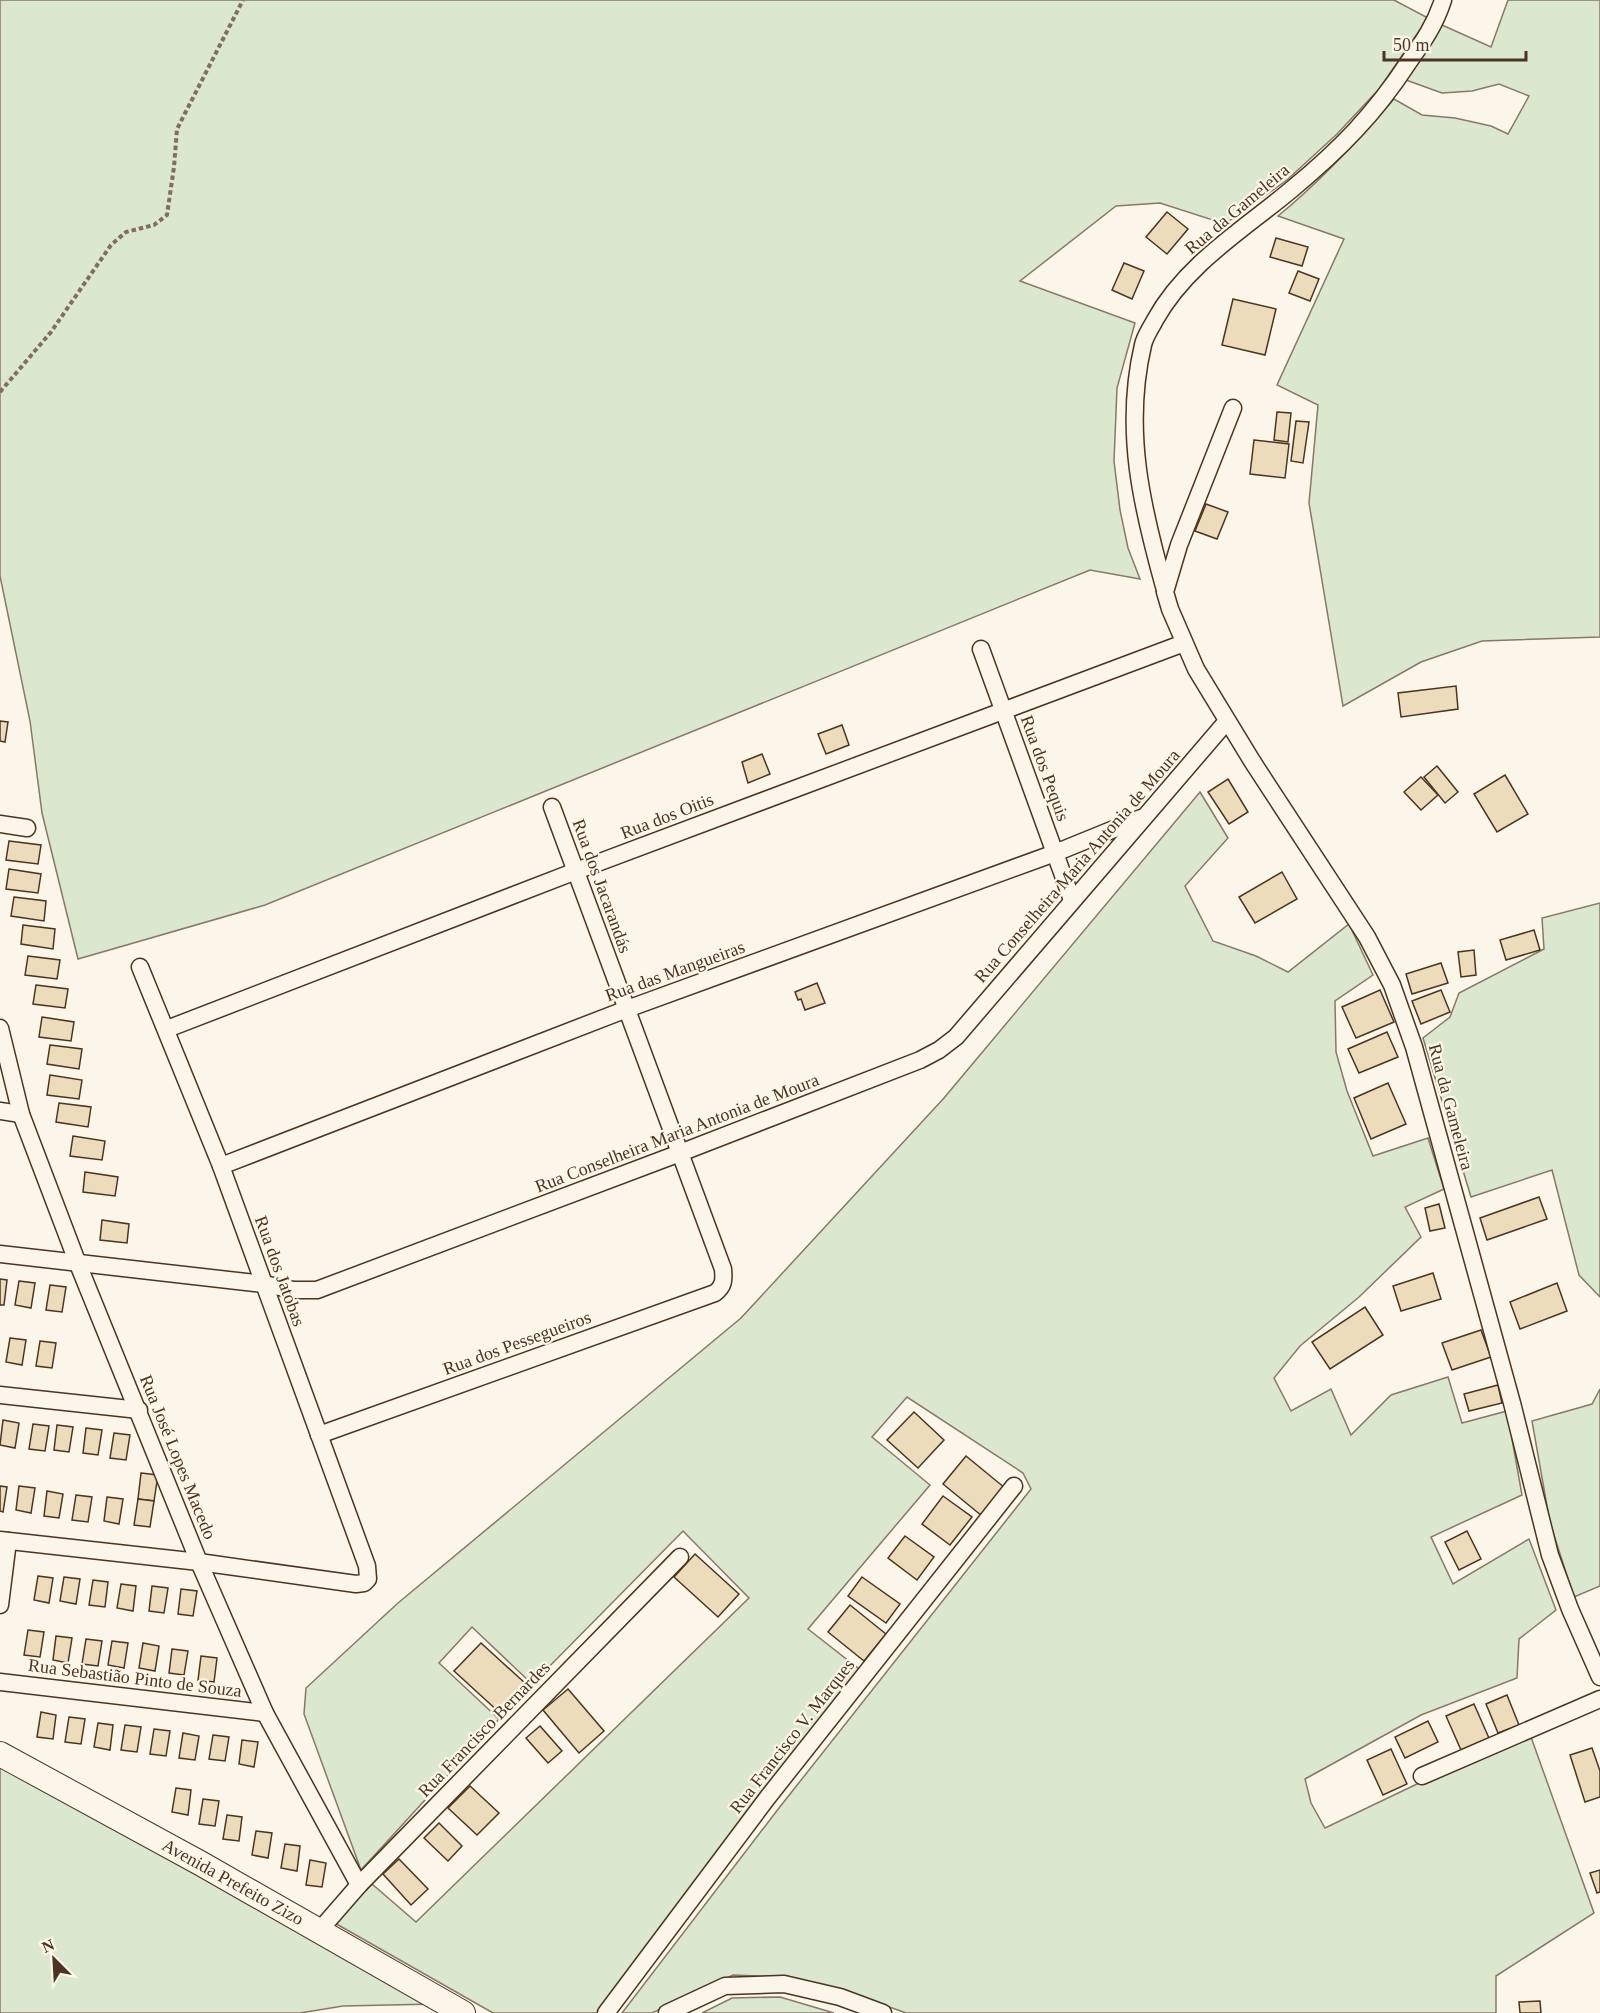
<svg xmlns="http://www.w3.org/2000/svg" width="1600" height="2013" font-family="'Times New Roman',serif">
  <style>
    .green { fill: #dce7d0; stroke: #887966; stroke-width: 1.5 }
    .building { fill: #ecdcbc; stroke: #4a3520; stroke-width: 1.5 }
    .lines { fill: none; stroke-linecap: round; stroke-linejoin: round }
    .street-casing { stroke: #4a3520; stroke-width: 19 }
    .secondary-casing { stroke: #4a3520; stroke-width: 26 }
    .path { stroke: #7f6f5c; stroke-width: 4; stroke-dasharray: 4.5 3; stroke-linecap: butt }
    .street { stroke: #fbf6e9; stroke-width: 16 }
    .secondary { stroke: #fbf6e9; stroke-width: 24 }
    .labels { text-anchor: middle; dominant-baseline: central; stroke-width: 4.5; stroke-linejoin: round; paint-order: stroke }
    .street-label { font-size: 18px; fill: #4a3520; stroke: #fbf6e9 }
  </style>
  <rect width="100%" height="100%" fill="#fbf6e9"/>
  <!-- green -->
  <g class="green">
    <path d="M0,0H1394L1428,18L1379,89L1337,134L1287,180L1225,224L1160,203L1116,206L1020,281L1135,323L1117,388L1114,461L1120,510L1128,548L1140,579L1090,570L265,905L78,959L42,813L30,721L0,576Z"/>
    <path d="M1508,0H1600V637L1482,641L1421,662L1343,706L1309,503L1318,405L1277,385L1344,239L1278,216C1321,181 1358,141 1394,99L1422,115L1455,118L1491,126L1508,134L1529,96L1499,84L1472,91L1442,93L1406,80L1442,25L1491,47Z"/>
    <path d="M1200,792L1228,838L1185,886L1213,941L1256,956L1288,972L1349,924L1373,975L1335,1001L1336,1052L1347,1091L1373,1156L1428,1138L1444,1189L1405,1207L1421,1237L1359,1297L1300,1346L1274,1378L1291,1411L1331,1389L1351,1435L1391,1395L1448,1377L1462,1423L1507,1411L1522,1495L1431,1537L1453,1584L1529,1539L1556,1610L1519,1639L1517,1678L1421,1715L1305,1779L1311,1803L1325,1828L1417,1784L1531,1737L1594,1913L1496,1976V2013H906L843,1990L785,1977L733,1975L652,2013H622L779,1808L1031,1489L1023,1473L907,1397L872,1437L930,1485L808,1629L859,1669L599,2013H493L333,1922L372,1884L416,1922L749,1598L683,1531L532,1684L472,1627L439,1663L499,1719L361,1870L304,1714L306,1688L398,1603L741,1318L944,1098Z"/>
    <path d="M1600,903V1297L1579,1275L1552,1170L1471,1197L1423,1038L1450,1017L1459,993L1544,949L1542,918Z"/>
    <path d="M1600,1389V1586L1574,1597L1550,1523L1532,1421L1592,1404Z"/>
    <path d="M0,1764L305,1936L434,2004L343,2006L300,2013H0Z"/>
    <path d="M780,1997L834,2013H702L732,1998Z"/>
  </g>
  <!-- building -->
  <g class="building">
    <path d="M1167,212L1188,229L1167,254L1146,237Z"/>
    <path d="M1276,238L1308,247L1302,266L1270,257Z"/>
    <path d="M1124,263L1144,271L1132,299L1112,290Z"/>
    <path d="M1298,271L1319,279L1310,301L1289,293Z"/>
    <path d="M1233,299L1276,309L1265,355L1222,345Z"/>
    <path d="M1277,412L1291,413L1288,442L1274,440Z"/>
    <path d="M1296,421L1309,422L1303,463L1291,461Z"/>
    <path d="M1254,440L1289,444L1285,478L1250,474Z"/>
    <path d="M1206,504L1228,512L1217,539L1195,531Z"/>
    <path d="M1456,686L1458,709L1401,717L1398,693Z"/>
    <path d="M0,721L8,722L5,742L0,741Z"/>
    <path d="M842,725L849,745L826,754L818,734Z"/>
    <path d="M762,754L770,774L748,783L742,762Z"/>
    <path d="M1437,766L1458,792L1445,803L1424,777Z"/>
    <path d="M1505,775L1528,814L1497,832L1474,794Z"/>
    <path d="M1421,777L1438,795L1421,810L1404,792Z"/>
    <path d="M1228,779L1248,812L1229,824L1208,792Z"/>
    <path d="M9,841L41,845L38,864L6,860Z"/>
    <path d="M9,869L41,874L38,893L6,889Z"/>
    <path d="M1282,872L1297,899L1255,923L1239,897Z"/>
    <path d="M14,897L46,901L44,921L11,916Z"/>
    <path d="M23,925L55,929L53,949L21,944Z"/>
    <path d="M1534,930L1540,950L1506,960L1500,940Z"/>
    <path d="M1474,950L1476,975L1461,977L1458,952Z"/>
    <path d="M28,956L60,960L57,979L25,975Z"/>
    <path d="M1441,963L1448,983L1412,994L1406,974Z"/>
    <path d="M817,983L825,1003L805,1010L801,999L798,1000L795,992Z"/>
    <path d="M36,985L68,989L65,1008L33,1004Z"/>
    <path d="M1380,990L1394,1022L1356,1038L1342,1007Z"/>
    <path d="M1441,990L1450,1012L1421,1024L1412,1001Z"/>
    <path d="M42,1017L74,1022L71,1041L39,1037Z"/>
    <path d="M1387,1032L1398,1057L1359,1073L1348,1049Z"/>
    <path d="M50,1045L82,1049L79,1069L47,1064Z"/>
    <path d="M50,1075L82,1080L79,1099L47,1095Z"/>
    <path d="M1388,1083L1406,1124L1371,1139L1354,1098Z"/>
    <path d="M59,1103L91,1107L88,1127L56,1122Z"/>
    <path d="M73,1136L105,1141L102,1160L70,1156Z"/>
    <path d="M85,1172L118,1177L115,1196L83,1192Z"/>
    <path d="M1539,1197L1547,1219L1487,1240L1480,1218Z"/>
    <path d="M1439,1204L1445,1228L1430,1231L1425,1208Z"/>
    <path d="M102,1220L129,1224L127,1243L100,1240Z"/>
    <path d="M1433,1273L1441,1299L1401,1311L1393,1286Z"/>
    <path d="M0,1279L7,1280L4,1305H0Z"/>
    <path d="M19,1281L35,1283L31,1308L15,1305Z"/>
    <path d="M1557,1283L1567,1311L1520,1329L1510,1302Z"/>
    <path d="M50,1285L66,1287L62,1312L46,1310Z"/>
    <path d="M1365,1307L1383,1335L1330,1369L1312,1342Z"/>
    <path d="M1481,1330L1491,1357L1452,1370L1442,1343Z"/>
    <path d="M10,1338L26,1340L22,1365L6,1362Z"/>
    <path d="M40,1341L56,1343L52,1368L36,1366Z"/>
    <path d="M1498,1385L1502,1403L1469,1411L1464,1394Z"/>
    <path d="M914,1412L944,1440L918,1468L887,1440Z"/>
    <path d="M3,1420L19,1423L15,1448L0,1445Z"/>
    <path d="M33,1424L49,1426L45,1451L29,1449Z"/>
    <path d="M57,1425L73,1427L69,1452L54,1450Z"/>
    <path d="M86,1428L102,1430L98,1455L83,1453Z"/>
    <path d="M114,1433L130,1435L126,1460L110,1458Z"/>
    <path d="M966,1456L1005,1488L982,1516L943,1484Z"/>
    <path d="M141,1473L158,1475L154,1501L138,1499Z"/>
    <path d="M0,1486L7,1487L3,1512L0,1511Z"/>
    <path d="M19,1486L35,1488L31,1513L16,1510Z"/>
    <path d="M47,1491L63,1494L59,1518L44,1516Z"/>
    <path d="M76,1495L92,1497L88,1522L72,1520Z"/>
    <path d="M943,1496L972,1517L950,1545L922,1524Z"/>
    <path d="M107,1497L123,1499L119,1524L104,1521Z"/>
    <path d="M138,1499L154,1501L150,1527L134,1525Z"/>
    <path d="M1467,1531L1481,1559L1459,1570L1445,1542Z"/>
    <path d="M905,1536L934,1557L917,1580L888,1558Z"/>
    <path d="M695,1554L739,1594L718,1617L674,1577Z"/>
    <path d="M38,1576L53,1578L49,1603L34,1600Z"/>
    <path d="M64,1577L80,1579L76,1604L60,1601Z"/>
    <path d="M862,1577L900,1604L886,1623L848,1596Z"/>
    <path d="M93,1580L108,1582L105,1607L89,1605Z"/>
    <path d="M121,1584L136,1586L133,1611L117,1608Z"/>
    <path d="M152,1586L168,1588L164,1613L149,1611Z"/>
    <path d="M181,1589L197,1591L193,1616L178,1614Z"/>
    <path d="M850,1605L886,1634L864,1661L828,1632Z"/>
    <path d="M28,1630L44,1632L40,1657L24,1655Z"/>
    <path d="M56,1636L72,1638L68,1663L53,1660Z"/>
    <path d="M86,1639L102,1641L98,1666L82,1664Z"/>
    <path d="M112,1641L128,1643L124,1668L108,1665Z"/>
    <path d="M143,1643L159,1646L155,1671L139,1668Z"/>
    <path d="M481,1643L526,1684L500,1713L454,1671Z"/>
    <path d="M172,1649L188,1651L184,1675L169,1673Z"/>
    <path d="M201,1656L217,1658L214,1682L198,1680Z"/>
    <path d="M568,1689L604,1731L579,1753L543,1710Z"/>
    <path d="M1507,1695L1519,1725L1498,1733L1486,1704Z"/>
    <path d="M1474,1704L1489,1738L1461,1750L1446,1716Z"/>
    <path d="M41,1712L56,1715L53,1739L37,1737Z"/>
    <path d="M69,1717L85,1719L81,1744L65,1742Z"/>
    <path d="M1428,1721L1438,1742L1405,1758L1395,1737Z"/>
    <path d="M98,1723L113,1725L110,1750L94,1747Z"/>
    <path d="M125,1725L141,1727L137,1752L121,1750Z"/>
    <path d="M540,1726L562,1751L548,1763L526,1738Z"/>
    <path d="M154,1729L170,1731L166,1756L150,1754Z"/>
    <path d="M183,1733L199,1736L195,1760L179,1758Z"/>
    <path d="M213,1735L229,1737L225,1761L209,1759Z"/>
    <path d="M242,1740L258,1742L254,1767L239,1764Z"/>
    <path d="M1592,1748L1600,1771V1797L1585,1802L1570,1755Z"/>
    <path d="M1391,1749L1407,1784L1383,1795L1367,1760Z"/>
    <path d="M470,1786L499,1813L477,1835L448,1808Z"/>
    <path d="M176,1788L191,1790L188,1815L172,1812Z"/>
    <path d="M203,1799L219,1801L215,1826L199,1824Z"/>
    <path d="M227,1815L242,1817L239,1841L223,1839Z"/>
    <path d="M439,1823L462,1846L448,1861L424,1838Z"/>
    <path d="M256,1831L272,1833L268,1858L252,1855Z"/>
    <path d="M285,1844L300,1846L297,1871L281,1868Z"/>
    <path d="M399,1859L428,1889L411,1905L383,1874Z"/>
    <path d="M310,1860L326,1863L322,1887L306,1885Z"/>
    <path d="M1600,1870V1892L1597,1893L1590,1873Z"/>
    <path d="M1540,2001L1541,2013H1520L1519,2002Z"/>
  </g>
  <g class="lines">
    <!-- street casing -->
    <g class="street-casing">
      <g id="street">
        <path d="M1233,408L1179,545L1165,592L1170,609L1196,669L1252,761L1367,937L1392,985L1414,1047L1512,1403L1550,1555L1570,1609L1600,1677"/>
        <path d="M1165,590C1142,508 1123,430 1143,345C1145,336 1151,328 1155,320C1186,264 1243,230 1292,189C1339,150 1374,115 1408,63C1423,42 1435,25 1443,0"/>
        <path d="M981,649L1072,900"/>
        <path d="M0,824L27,828"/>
        <path d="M0,1028L21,1114L78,1264L199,1562L265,1713L359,1885"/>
        <path d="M167,1029L576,871L1184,643"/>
        <path d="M0,1111L21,1114"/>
        <path d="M221,1166L627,1009L1055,853L1141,818"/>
        <path d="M0,1254L264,1284L294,1290H317L680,1153L920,1060L939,1050L956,1037L1227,721"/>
        <path d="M0,1395L139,1410"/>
        <path d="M319,1435L715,1293C724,1286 724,1280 723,1269L552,807"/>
        <path d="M0,1540L199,1562L356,1584L364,1583L368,1579L367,1566L221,1166L140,967"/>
        <path d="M0,1605L8,1541"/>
        <path d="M0,1682L265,1713"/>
        <path d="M1422,1776L1600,1699"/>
        <path d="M319,1931L359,1885L680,1557"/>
        <path d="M606,2013L768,1797L1014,1486"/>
        <path d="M667,2013L725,1986L784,1984L840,1997L883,2013"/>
      </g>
    </g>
    <!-- secondary casing -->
    <g class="secondary-casing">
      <path id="secondary" d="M0,1754L200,1863L463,2013"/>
    </g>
    <!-- path -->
    <path class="path" d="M0,392L51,332L111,245L126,232L154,225L167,215L174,167L177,129L243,0"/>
    <!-- street -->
    <use href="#street" class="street"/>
    <!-- secondary -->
    <use href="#secondary" class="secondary"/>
  </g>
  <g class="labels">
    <!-- street labels -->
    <g class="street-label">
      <text transform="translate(1237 209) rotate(-40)">Rua da Gameleira</text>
      <text transform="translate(1045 768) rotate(70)">Rua dos Pequis</text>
      <text transform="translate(667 816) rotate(-21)">Rua dos Oitis</text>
      <text transform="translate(1077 866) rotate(-49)">Rua Conselheira Maria Antonia de Moura</text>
      <text transform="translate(602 886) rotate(70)">Rua dos Jacarandás</text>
      <text transform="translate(675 971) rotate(-20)">Rua das Mangueiras</text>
      <text transform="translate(1451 1107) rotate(75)">Rua da Gameleira</text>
      <text transform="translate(677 1133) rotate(-21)">Rua Conselheira Maria Antonia de Moura</text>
      <text transform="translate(280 1271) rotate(70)">Rua dos Jatobas</text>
      <text transform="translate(517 1343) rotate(-20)">Rua dos Pessegueiros</text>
      <text transform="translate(178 1457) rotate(68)">Rua José Lopes Macedo</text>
      <text transform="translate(135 1678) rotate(7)">Rua Sebastião Pinto de Souza</text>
      <text transform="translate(484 1729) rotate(-46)">Rua Francisco Bernardes</text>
      <text transform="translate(792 1736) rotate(-52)">Rua Francisco V. Marques</text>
      <text transform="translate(233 1882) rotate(29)">Avenida Prefeito Zizo</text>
    </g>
  </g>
  <!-- north arrow -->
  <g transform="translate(54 1959) rotate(336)" stroke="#fbf6e9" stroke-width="4.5" paint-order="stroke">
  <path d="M0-4.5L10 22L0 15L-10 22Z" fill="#4a3520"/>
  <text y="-9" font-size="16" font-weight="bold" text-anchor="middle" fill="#4a3520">N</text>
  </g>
  <!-- scale -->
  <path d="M1384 51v9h142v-9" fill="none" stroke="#4a3520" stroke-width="3"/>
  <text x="1393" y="51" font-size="18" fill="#4a3520" stroke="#fbf6e9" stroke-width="4.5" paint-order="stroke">50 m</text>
</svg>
